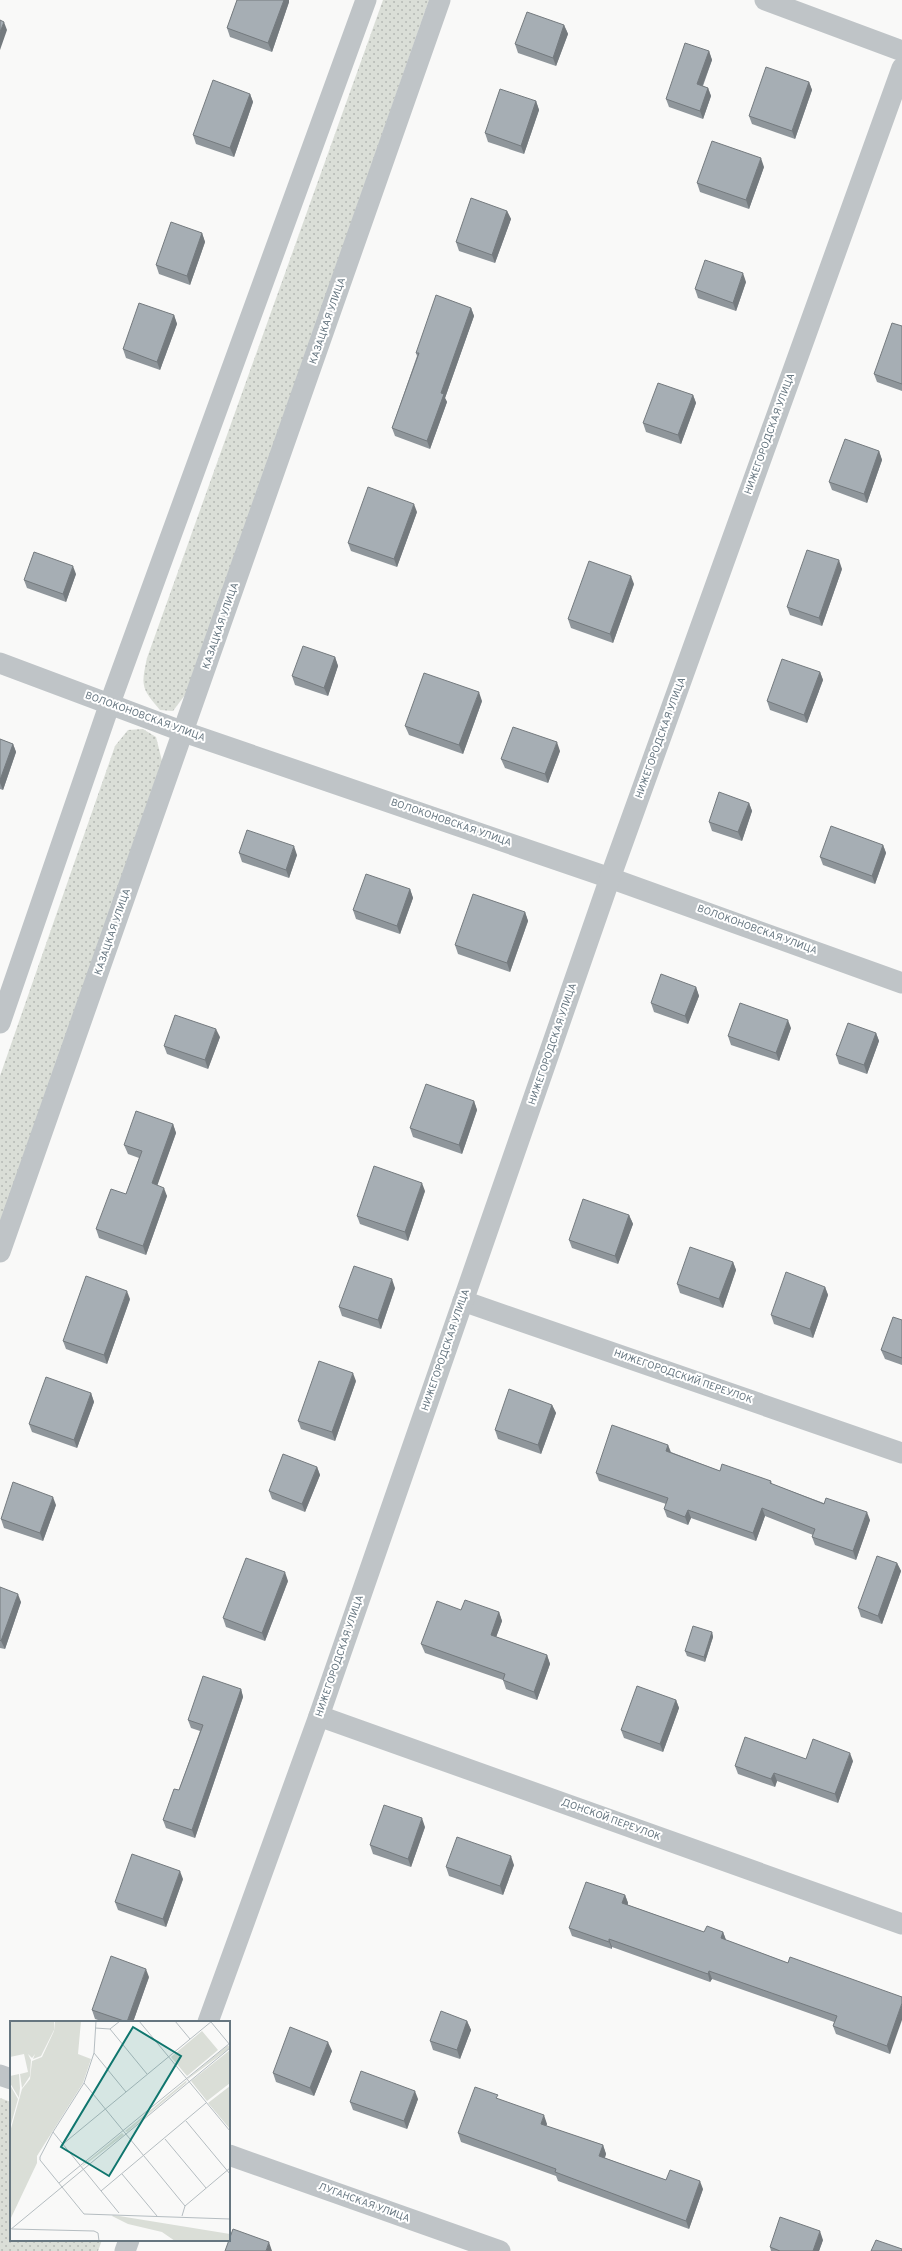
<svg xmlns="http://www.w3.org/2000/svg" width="902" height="2251" font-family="Overpass,sans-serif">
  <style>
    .grass { fill: url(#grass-dots) }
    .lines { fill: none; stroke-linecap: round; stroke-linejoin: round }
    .minor { stroke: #bfc4c7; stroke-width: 21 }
    .wall { fill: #8f969b }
    .shaded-wall { fill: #747a7e }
    .building { fill: #a6aeb4; stroke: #747a7e }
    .labels { text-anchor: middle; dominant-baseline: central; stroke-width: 4; stroke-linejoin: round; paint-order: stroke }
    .street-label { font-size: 10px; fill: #667680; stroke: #fff }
    .inset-road { fill: none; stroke: #b5bdc1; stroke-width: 1 }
    .view { fill: #0f766e; fill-opacity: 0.15; stroke: #0f766e; stroke-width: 2 }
    .inset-edge { fill: none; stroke: #667680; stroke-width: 2 }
  </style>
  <defs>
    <pattern id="grass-dots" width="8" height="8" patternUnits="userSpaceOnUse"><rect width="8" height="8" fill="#daded7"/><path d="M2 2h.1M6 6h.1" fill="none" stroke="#b5b9b4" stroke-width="1.8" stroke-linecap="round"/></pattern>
  </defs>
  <rect width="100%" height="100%" fill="#f9f9f8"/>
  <!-- grass -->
  <g class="grass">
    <path d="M383,0H429L188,691L173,711L160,710C141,688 141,686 147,658Z"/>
    <path d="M143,729L156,737L162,761L0,1224V1076L115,746L128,730Z"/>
    <path d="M0,2098L11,2102V2240H102L98,2251H0Z"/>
  </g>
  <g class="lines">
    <!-- minor -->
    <g class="minor">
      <path d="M765,0L902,51"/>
      <path d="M0,663L184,732L610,878L902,983"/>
      <path d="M0,1023L110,703L366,0"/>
      <path d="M0,1252L440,0"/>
      <path d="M463,1301L902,1453"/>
      <path d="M319,1716L902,1924"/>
      <path d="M208,2022L319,1716L610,878L902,68"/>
      <path d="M0,2075L11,2079"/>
      <path d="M229,2155L500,2251"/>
      <path d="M125,2251L129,2240"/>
    </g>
  </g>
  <!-- wall -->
  <g class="wall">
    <path d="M237,0H289V2L272,52L230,37L227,28Z"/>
    <path d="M564,25L568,34L556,66L518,53L515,44Z"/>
    <path d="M709,51L712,60L703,86L708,88L711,96L703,119L669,107L666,99Z"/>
    <path d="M809,82L812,90L795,139L752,124L749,116Z"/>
    <path d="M250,94L253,102L234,157L196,144L193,135Z"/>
    <path d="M536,101L539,110L524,154L488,142L485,133Z"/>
    <path d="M764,167L749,209L700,192L697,183Z"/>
    <path d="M507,211L511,219L495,263L459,251L456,242Z"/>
    <path d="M202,233L205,242L190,285L159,274L156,265Z"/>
    <path d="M746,282L736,311L698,298L695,289Z"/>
    <path d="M471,308L474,316L445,398L447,402L430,449L395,436L392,428L417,356L416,353Z"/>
    <path d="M174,315L177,324L160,370L126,358L123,349Z"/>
    <path d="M902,326V391L877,382L874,374Z"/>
    <path d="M693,395L696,403L681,444L646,432L643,423Z"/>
    <path d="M879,451L882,460L867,503L832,490L829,482Z"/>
    <path d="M417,512L397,567L351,551L348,543Z"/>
    <path d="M842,569L822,626L790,615L787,607Z"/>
    <path d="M76,574L66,602L27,588L24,580Z"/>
    <path d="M634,584L613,643L571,628L568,619Z"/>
    <path d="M335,657L338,666L328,696L295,685L292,676Z"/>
    <path d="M820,672L823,680L807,723L770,710L767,701Z"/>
    <path d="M482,701L463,754L409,735L405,726Z"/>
    <path d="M0,739L13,744L16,752L3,790L0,789Z"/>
    <path d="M560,751L548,783L505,768L501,759Z"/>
    <path d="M749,803L752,811L742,841L712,831L709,822Z"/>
    <path d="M883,845L886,853L875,884L823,865L820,857Z"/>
    <path d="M239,853L297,855L289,878L242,862Z"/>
    <path d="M410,889L413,898L400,934L356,919L353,910Z"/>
    <path d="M525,912L528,921L510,972L458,954L455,945Z"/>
    <path d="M696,987L699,996L688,1024L654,1012L651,1003Z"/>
    <path d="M791,1028L779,1061L731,1045L728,1036Z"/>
    <path d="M876,1033L879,1041L867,1074L839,1064L836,1055Z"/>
    <path d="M220,1037L208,1069L167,1054L164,1046Z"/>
    <path d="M474,1101L477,1110L462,1154L413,1137L410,1128Z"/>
    <path d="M173,1124L176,1133L157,1185L167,1196L146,1255L99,1238L96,1229L126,1194L139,1158L128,1154L124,1145Z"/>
    <path d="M425,1191L408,1241L360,1224L357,1216Z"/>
    <path d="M629,1215L633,1224L618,1264L572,1248L569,1240Z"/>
    <path d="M733,1262L736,1270L723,1308L680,1293L677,1284Z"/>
    <path d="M825,1287L828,1295L813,1338L774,1324L771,1315Z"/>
    <path d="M395,1288L381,1329L342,1316L339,1307Z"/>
    <path d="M130,1299L107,1364L66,1349L63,1341Z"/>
    <path d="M902,1320V1365L885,1359L881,1350Z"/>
    <path d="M356,1381L335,1441L301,1429L298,1421Z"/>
    <path d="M91,1393L94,1402L77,1448L32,1432L29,1424Z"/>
    <path d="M552,1405L556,1413L541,1454L498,1439L495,1430Z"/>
    <path d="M668,1445L671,1452L720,1471L771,1481L772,1484L870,1520L856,1560L815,1545L812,1537L813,1535L765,1516L756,1541L691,1518L688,1525L667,1517L664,1509L666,1504L599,1481L596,1473Z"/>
    <path d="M317,1467L320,1475L305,1512L272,1499L269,1491Z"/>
    <path d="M56,1505L43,1541L4,1528L1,1519Z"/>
    <path d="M897,1563L901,1571L882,1624L861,1617L858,1608Z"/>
    <path d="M288,1581L265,1641L226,1627L223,1618Z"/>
    <path d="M0,1587L21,1602L5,1649L0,1648Z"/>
    <path d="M461,1610L499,1612L502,1621L496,1637L547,1655L550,1664L537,1700L506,1689L503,1680L425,1653L421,1644Z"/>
    <path d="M712,1632L713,1637L705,1662L687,1656L685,1651Z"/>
    <path d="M241,1689L243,1697L195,1838L166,1828L163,1820L179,1790L200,1731L191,1728L188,1720Z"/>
    <path d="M676,1700L679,1708L663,1752L624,1738L621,1730Z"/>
    <path d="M806,1759L853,1761L838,1803L777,1781L775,1787L738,1774L735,1766Z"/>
    <path d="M425,1827L411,1867L373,1854L370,1845Z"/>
    <path d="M514,1865L503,1895L449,1876L446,1867Z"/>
    <path d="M183,1879L166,1927L118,1910L115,1902Z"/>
    <path d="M625,1895L628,1903V1905L704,1932H723L726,1940L788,1963L902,1997L890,2054L836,2034L833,2026L834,2022L712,1979L710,1982L612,1947V1949L572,1936L569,1928Z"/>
    <path d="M149,1977L133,2022H104L95,2019L92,2010Z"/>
    <path d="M467,2021L471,2030L460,2059L433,2050L430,2041Z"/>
    <path d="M332,2051L314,2096L276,2082L273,2073Z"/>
    <path d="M418,2099L407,2129L353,2110L350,2102Z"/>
    <path d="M499,2099L547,2124L546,2126L603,2145L606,2154L605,2158L666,2180L703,2189L689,2229L558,2181L556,2176L461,2142L458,2133Z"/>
    <path d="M823,2240L819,2251H771L770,2247Z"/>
  </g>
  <!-- shaded-wall -->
  <g class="shaded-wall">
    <path d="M284,0H289V2L272,52L268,43Z"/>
    <path d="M4,22L7,30L0,50V32Z"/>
    <path d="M564,25L568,34L556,66L553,58Z"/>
    <path d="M709,51L712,60L700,92L697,84Z"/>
    <path d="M809,82L812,90L795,139L792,131Z"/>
    <path d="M708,88L711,96L703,119L700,111Z"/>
    <path d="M250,94L253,102L234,157L230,148Z"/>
    <path d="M536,101L539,110L524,154L521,146Z"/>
    <path d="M761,158L764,167L749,209L746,200Z"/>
    <path d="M507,211L511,219L495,263L492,255Z"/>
    <path d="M202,233L205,242L190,285L187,276Z"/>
    <path d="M743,273L746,282L736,311L733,303Z"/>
    <path d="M471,308L474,316L445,398L447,402L430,449L427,441L441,393Z"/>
    <path d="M174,315L177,324L160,370L157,362Z"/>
    <path d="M693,395L696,403L681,444L678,435Z"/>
    <path d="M879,451L882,460L867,503L864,494Z"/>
    <path d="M414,504L417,512L397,567L394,559Z"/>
    <path d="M839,560L842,569L822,626L819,618Z"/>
    <path d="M73,566L76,574L66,602L63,594Z"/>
    <path d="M631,576L634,584L613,643L610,634Z"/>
    <path d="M335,657L338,666L328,696L324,688Z"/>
    <path d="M820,672L823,680L807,723L804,715Z"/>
    <path d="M479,692L482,701L463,754L459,745Z"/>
    <path d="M557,742L560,751L548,783L545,774Z"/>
    <path d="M13,744L16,752L3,790L0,783V780Z"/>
    <path d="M749,803L752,811L742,841L738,832Z"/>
    <path d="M883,845L886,853L875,884L872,876Z"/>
    <path d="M294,846L297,855L289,878L286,870Z"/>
    <path d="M410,889L413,898L400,934L397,926Z"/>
    <path d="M525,912L528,921L510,972L507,963Z"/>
    <path d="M696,987L699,996L688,1024L685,1016Z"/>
    <path d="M788,1020L791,1028L779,1061L776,1053Z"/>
    <path d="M216,1029L220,1037L208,1069L205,1060Z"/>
    <path d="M876,1033L879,1041L867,1074L864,1065Z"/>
    <path d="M474,1101L477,1110L462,1154L459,1145Z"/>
    <path d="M173,1124L176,1133L155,1192L152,1183Z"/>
    <path d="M422,1183L425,1191L408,1241L405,1232Z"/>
    <path d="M164,1188L167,1196L146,1255L143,1246Z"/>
    <path d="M629,1215L633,1224L618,1264L615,1256Z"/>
    <path d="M733,1262L736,1270L723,1308L719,1299Z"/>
    <path d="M392,1279L395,1288L381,1329L378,1320Z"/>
    <path d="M825,1287L828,1295L813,1338L810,1329Z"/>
    <path d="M127,1291L130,1299L107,1364L104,1355Z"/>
    <path d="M353,1373L356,1381L335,1441L332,1432Z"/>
    <path d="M91,1393L94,1402L77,1448L74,1440Z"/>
    <path d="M552,1405L556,1413L541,1454L538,1445Z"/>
    <path d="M668,1445L671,1454L666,1451Z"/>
    <path d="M317,1467L320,1475L305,1512L302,1504Z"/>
    <path d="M53,1497L56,1505L43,1541L40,1533Z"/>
    <path d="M762,1508L765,1516L756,1541L753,1533Z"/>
    <path d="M688,1510L691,1518L688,1525L685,1517Z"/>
    <path d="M867,1512L870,1520L856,1560L853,1551Z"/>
    <path d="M897,1563L901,1571L882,1624L878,1616Z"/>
    <path d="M285,1572L288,1581L265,1641L262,1633Z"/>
    <path d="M18,1594L21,1602L5,1649L1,1641Z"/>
    <path d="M499,1612L502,1621L494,1643L491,1635Z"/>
    <path d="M712,1632L713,1637L705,1662L704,1657Z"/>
    <path d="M547,1655L550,1664L537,1700L534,1692Z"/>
    <path d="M241,1689L243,1697L195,1838L192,1830Z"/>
    <path d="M676,1700L679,1708L663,1752L660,1744Z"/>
    <path d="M850,1753L853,1761L838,1803L835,1794Z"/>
    <path d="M774,1773L777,1781L775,1787L771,1779Z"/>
    <path d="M422,1818L425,1827L411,1867L408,1859Z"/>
    <path d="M511,1856L514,1865L503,1895L500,1886Z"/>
    <path d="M180,1871L183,1879L166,1927L163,1919Z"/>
    <path d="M625,1895L628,1903L625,1911L622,1903Z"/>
    <path d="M723,1932L726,1940L721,1938Z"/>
    <path d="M609,1939L612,1947V1949L609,1942Z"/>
    <path d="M146,1969L149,1977L133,2022H127Z"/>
    <path d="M709,1971L712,1979L710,1982L708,1974Z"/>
    <path d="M902,2003V2020L890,2054L887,2046Z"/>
    <path d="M467,2021L471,2030L460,2059L457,2050Z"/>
    <path d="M328,2042L332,2051L314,2096L310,2088Z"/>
    <path d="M415,2091L418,2099L407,2129L404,2121Z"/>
    <path d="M544,2115L547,2124L544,2132L541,2124Z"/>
    <path d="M603,2145L606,2154L602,2164L599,2156Z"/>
    <path d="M700,2181L703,2189L689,2229L686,2221Z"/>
    <path d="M820,2231L823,2240L819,2251H813Z"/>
    <path d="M269,2242L272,2251H266Z"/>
  </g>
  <!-- building -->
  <g class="building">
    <path d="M237,0H284L268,43L227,28Z"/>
    <path d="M527,12L564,25L553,58L515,44Z"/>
    <path d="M0,20L4,22L0,32Z"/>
    <path d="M685,43L709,51L697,84L708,88L700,111L666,99Z"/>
    <path d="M766,67L809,82L792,131L749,116Z"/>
    <path d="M213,80L250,94L230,148L193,135Z"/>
    <path d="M500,89L536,101L521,146L485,133Z"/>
    <path d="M712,141L761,158L746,200L697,183Z"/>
    <path d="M471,198L507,211L492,255L456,242Z"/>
    <path d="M171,222L202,233L187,276L156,265Z"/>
    <path d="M705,260L743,273L733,303L695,289Z"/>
    <path d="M436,295L471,308L441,393L444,394L427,441L392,428L419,353H416Z"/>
    <path d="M139,303L174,315L157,362L123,349Z"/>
    <path d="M892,323L902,326V384L874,374Z"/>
    <path d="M658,383L693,395L678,435L643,423Z"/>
    <path d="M845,439L879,451L864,494L829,482Z"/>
    <path d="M368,487L414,504L394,559L348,543Z"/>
    <path d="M807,550L839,560L819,618L787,607Z"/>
    <path d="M34,552L73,566L63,594L24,580Z"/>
    <path d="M589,561L631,576L610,634L568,619Z"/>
    <path d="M303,646L335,657L324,688L292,676Z"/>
    <path d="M782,659L820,672L804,715L767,701Z"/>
    <path d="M424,673L479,692L459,745L405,726Z"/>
    <path d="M513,727L557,742L545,774L501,759Z"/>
    <path d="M0,739L13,744L0,780Z"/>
    <path d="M719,792L749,803L738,832L709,822Z"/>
    <path d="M831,826L883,845L872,876L820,857Z"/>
    <path d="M247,830L294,846L286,870L239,853Z"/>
    <path d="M366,874L410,889L397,926L353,910Z"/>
    <path d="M473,894L525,912L507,963L455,945Z"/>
    <path d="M661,974L696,987L685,1016L651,1003Z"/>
    <path d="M740,1003L788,1020L776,1053L728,1036Z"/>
    <path d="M175,1015L216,1029L205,1060L164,1046Z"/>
    <path d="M848,1023L876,1033L864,1065L836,1055Z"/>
    <path d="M426,1084L474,1101L459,1145L410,1128Z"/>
    <path d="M136,1111L173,1124L152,1183L164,1188L143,1246L96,1229L111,1189L126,1194L142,1151L124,1145Z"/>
    <path d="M374,1166L422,1183L405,1232L357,1216Z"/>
    <path d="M583,1199L629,1215L615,1256L569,1240Z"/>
    <path d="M690,1247L733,1262L719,1299L677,1284Z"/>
    <path d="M354,1266L392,1279L378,1320L339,1307Z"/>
    <path d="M786,1272L825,1287L810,1329L771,1315Z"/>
    <path d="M86,1276L127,1291L104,1355L63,1341Z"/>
    <path d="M893,1317L902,1320V1358L881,1350Z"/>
    <path d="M319,1361L353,1373L332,1432L298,1421Z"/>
    <path d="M46,1377L91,1393L74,1440L29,1424Z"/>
    <path d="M509,1389L552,1405L538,1445L495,1430Z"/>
    <path d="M612,1425L668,1445L666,1451L720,1471L722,1464L771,1481L770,1483L824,1504L826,1498L867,1512L853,1551L812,1537L815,1529L762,1508L753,1533L688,1510L685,1517L664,1509L668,1498L596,1473Z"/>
    <path d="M283,1454L317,1467L302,1504L269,1491Z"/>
    <path d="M13,1482L53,1497L40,1533L1,1519Z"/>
    <path d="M877,1556L897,1563L878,1616L858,1608Z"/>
    <path d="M246,1558L285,1572L262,1633L223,1618Z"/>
    <path d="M0,1587L18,1594L1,1641L0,1640Z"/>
    <path d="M465,1600L499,1612L491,1635L547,1655L534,1692L503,1680L505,1674L421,1644L437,1601L461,1610Z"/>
    <path d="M693,1626L712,1632L704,1657L685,1651Z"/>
    <path d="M203,1676L241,1689L192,1830L163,1820L174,1789L179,1790L203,1725L188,1720Z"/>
    <path d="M637,1686L676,1700L660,1744L621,1730Z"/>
    <path d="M745,1737L806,1759L813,1739L850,1753L835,1794L774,1773L771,1779L735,1766Z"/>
    <path d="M384,1805L422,1818L408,1859L370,1845Z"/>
    <path d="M457,1837L511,1856L500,1886L446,1867Z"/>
    <path d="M132,1854L180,1871L163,1919L115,1902Z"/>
    <path d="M586,1882L625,1895L622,1903L704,1932L707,1926L723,1932L721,1938L788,1963L790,1957L902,1997V2003L887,2046L833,2026L837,2016L709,1971L708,1974L609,1939V1942L569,1928Z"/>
    <path d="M111,1956L146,1969L127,2022L92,2010Z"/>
    <path d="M441,2011L467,2021L457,2050L430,2041Z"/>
    <path d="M290,2027L328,2042L310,2088L273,2073Z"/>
    <path d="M361,2071L415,2091L404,2121L350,2102Z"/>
    <path d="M475,2087L498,2095L496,2098L544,2115L541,2124L603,2145L599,2156L666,2180L670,2170L700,2181L686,2221L555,2172L556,2169L458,2133Z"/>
    <path d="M780,2217L820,2231L813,2251H780L770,2247Z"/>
    <path d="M233,2229L269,2242L266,2251H225Z"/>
    <path d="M876,2240L902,2249V2251H871Z"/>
  </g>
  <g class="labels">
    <!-- street labels -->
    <g class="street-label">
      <text transform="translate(328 321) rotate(-71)">КАЗАЦКАЯ УЛИЦА</text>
      <text transform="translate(770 434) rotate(-70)">НИЖЕГОРОДСКАЯ УЛИЦА</text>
      <text transform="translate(221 626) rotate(-71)">КАЗАЦКАЯ УЛИЦА</text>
      <text transform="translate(145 717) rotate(20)">ВОЛОКОНОВСКАЯ УЛИЦА</text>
      <text transform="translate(661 738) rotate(-70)">НИЖЕГОРОДСКАЯ УЛИЦА</text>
      <text transform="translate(451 823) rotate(19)">ВОЛОКОНОВСКАЯ УЛИЦА</text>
      <text transform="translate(757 930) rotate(20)">ВОЛОКОНОВСКАЯ УЛИЦА</text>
      <text transform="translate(113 932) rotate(-71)">КАЗАЦКАЯ УЛИЦА</text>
      <text transform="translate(553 1044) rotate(-71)">НИЖЕГОРОДСКАЯ УЛИЦА</text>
      <text transform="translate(446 1350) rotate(-71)">НИЖЕГОРОДСКАЯ УЛИЦА</text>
      <text transform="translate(683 1377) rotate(19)">НИЖЕГОРОДСКИЙ ПЕРЕУЛОК</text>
      <text transform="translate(340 1656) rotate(-71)">НИЖЕГОРОДСКАЯ УЛИЦА</text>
      <text transform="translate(611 1820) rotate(20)">ДОНСКОЙ ПЕРЕУЛОК</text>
      <text transform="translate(364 2203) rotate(20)">ЛУГАНСКАЯ УЛИЦА</text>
    </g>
  </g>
  <!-- overview -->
  <g transform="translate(10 2021)">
    <rect width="220" height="220" fill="#f9f9f8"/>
    <path d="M0,0H44V9L31,35L23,38L25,33L22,37L18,33L21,39L20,55L12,67L10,53L18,51L14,33L0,36ZM45,0H71L68,33L81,38L73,62L27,135V142L0,199V111L12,68L20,58L22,40L32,36L44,10ZM192,10L208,29L177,55L161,36ZM218,24L220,27L178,58V57ZM220,29V62L197,80L181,60ZM9,53L10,67L9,77L0,62V55ZM177,59L176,62L117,111L115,110ZM0,64L8,78L0,107ZM220,65V108L198,82ZM112,112L114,114L72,146L73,144ZM103,194L220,213V220H165L152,211L118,203L102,195Z" fill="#daded7"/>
    <path class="inset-road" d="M86,0L84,32L74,62L43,111L30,136V139L74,193L220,198M129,0L220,110M165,0L180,18M201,1L220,24M85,7L100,8L110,0M100,8L137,53M84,32L116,71M74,62L175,185M176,100L220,153M43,111L109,192M155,118L196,167M53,123L202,0M112,153L147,195M49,162L220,22M91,170L196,82M172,195L175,185L220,147M2,208L84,210L88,212L89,220M0,209L220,27"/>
    <path class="view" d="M123,6L171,35L99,155L51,126Z"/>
    <rect width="220" height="220" class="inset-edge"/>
  </g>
</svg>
